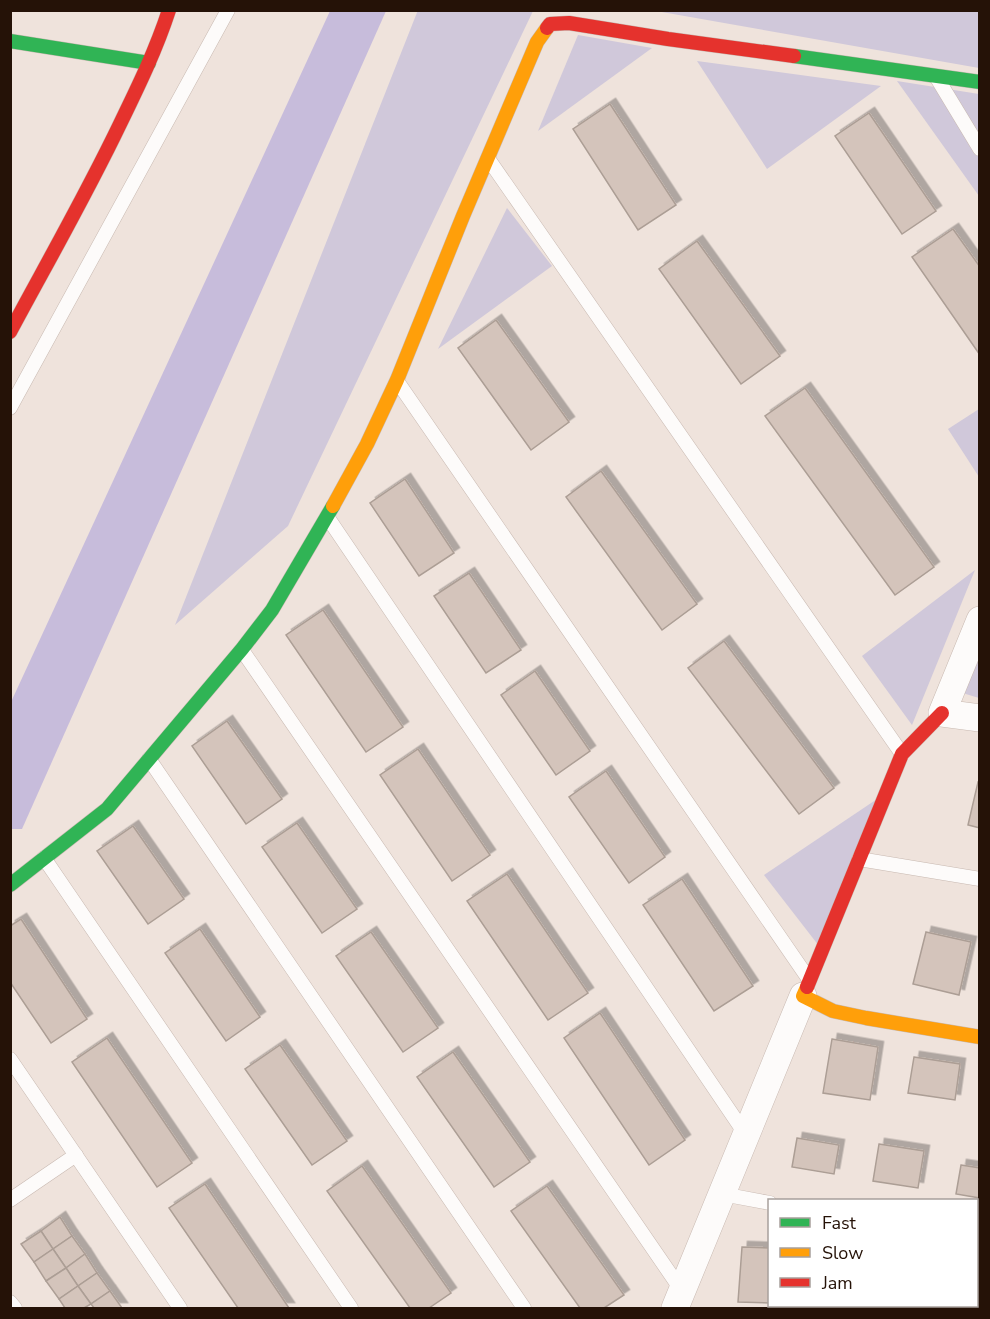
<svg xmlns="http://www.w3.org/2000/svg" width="990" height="1319" font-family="'Nunito Sans',sans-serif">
	<defs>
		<filter id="shadow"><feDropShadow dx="5.5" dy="-5.5" stdDeviation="0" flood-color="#0004"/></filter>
	</defs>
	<rect width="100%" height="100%" fill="#efe3dc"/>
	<g fill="#d0c8da">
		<polygon points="418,10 533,11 288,526 175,625"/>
		<polygon points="656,11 979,11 979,68"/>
		<polygon points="578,35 652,48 538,131"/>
		<polygon points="697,61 881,86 767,169"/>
		<polygon points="897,81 979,94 979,196"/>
		<polygon points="507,208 552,266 438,349"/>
		<polygon points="979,409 979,477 948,429"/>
		<polygon points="975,570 912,725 862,656"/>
		<polygon points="979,629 979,698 946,688"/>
		<polygon points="886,793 819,946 764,875"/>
	</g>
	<polygon fill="#c7bcdb" points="330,11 386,11 22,829 11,829 11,702"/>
	<g fill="#d4c4bb" stroke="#ac9e95" stroke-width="1.5" filter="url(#shadow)">
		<polygon points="610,104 676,205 638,230 573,129"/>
		<polygon points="869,113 936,211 902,234 835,136"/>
		<polygon points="953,229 980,267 980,355 912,257"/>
		<polygon points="697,241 780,356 741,384 659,269"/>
		<polygon points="496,320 569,422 531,450 458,348"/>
		<polygon points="805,388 934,567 895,595 765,416"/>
		<polygon points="601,471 697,604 662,630 566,497"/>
		<polygon points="405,479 454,553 419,576 370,503"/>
		<polygon points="469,573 521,650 486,673 434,596"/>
		<polygon points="323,610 403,727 366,752 286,635"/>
		<polygon points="724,641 834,788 799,814 688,668"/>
		<polygon points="535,671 590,751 556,775 501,695"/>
		<polygon points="227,721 282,799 246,824 192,746"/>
		<polygon points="418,749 490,855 452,881 380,775"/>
		<polygon points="606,771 665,857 629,883 569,797"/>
		<polygon points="978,782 980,783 980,828 968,825"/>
		<polygon points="297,823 357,909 322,933 262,847"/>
		<polygon points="133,826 184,899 148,924 97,851"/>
		<polygon points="507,874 588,993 548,1020 467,901"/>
		<polygon points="682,879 753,986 714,1011 643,905"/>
		<polygon points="21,919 87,1019 51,1043 10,982 10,926"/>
		<polygon points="200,929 260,1017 226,1041 165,953"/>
		<polygon points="371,932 438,1028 403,1052 336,956"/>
		<polygon points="926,932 971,942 959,995 913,984"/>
		<polygon points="600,1013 685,1140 649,1165 564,1038"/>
		<polygon points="107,1038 192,1163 157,1187 72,1062"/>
		<polygon points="832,1039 878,1047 870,1100 823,1093"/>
		<polygon points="280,1045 347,1141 312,1165 245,1069"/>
		<polygon points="453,1052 530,1162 494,1187 417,1077"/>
		<polygon points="914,1057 960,1064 955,1100 908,1093"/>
		<polygon points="797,1138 839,1145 834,1174 792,1167"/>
		<polygon points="879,1144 924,1151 918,1188 873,1181"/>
		<polygon points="961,1165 980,1168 980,1198 956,1194"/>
		<polygon points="362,1166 451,1293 429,1308 410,1308 327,1191"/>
		<polygon points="205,1184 289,1308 238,1308 169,1208"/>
		<polygon points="547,1186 624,1295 604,1308 580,1308 511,1211"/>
		<polygon points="60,1217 72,1236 53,1249 41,1231"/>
		<polygon points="41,1231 53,1249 34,1262 21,1244"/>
		<polygon points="72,1236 85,1254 66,1268 53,1249"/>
		<polygon points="742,1247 770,1248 770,1303 738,1302"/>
		<polygon points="53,1249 66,1268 46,1281 34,1262"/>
		<polygon points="85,1254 97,1273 78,1286 66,1268"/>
		<polygon points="66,1268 78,1286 59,1299 46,1281"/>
		<polygon points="97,1273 110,1291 91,1304 78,1286"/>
		<polygon points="976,1278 980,1279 980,1308 971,1308 971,1306 976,1306"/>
		<polygon points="78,1286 91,1304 84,1308 65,1308 59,1299"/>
		<polygon points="110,1291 122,1308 94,1308 91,1304"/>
		<rect x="808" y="1306" width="42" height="2"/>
		<rect x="889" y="1306" width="42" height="2"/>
	</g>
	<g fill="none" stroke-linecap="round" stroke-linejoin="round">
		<defs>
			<g id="lane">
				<polyline points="937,78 980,149"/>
				<polyline points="489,160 902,754"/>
				<polyline points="397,381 808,978"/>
				<polyline points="10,408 228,10"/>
				<polyline points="328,518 746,1135"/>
				<polyline points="242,650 682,1291"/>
				<polyline points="149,759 524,1308"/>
				<polyline points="44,858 351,1308"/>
				<polyline points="859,859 980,879"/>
				<polyline points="10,1059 180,1308"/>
				<polyline points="722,1194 770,1203"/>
				<polyline points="10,1200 76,1155"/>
				<polyline points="976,1239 980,1240"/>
				<polyline points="10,1302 15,1308"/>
			</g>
			<g id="street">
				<polyline points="980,620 942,713 980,718"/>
				<polyline points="675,1308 803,996"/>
			</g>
			<g id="fast">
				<polyline points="10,41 149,63"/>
				<polyline points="794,56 980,82"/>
				<polyline points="10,885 107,809 242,649 272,610 333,506"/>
			</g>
			<g id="slow">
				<polyline points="333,506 367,444 397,380 463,216 537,42 547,28"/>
				<polyline points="807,987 803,996 833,1011 866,1018 980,1037"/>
			</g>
			<g id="jam">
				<polyline points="547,28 550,24 569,23 668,39 794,56"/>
				<path d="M 10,332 C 47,263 86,195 120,124 C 138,87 156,50 169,10"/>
				<polyline points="807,987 902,754 942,713"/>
			</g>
		</defs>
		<use href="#lane" stroke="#c8b9b1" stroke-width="15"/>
		<use href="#street" stroke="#c8b9b1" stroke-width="28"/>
		<use href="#fast" stroke="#c8b9b1" stroke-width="15"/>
		<use href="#slow" stroke="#c8b9b1" stroke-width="15"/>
		<use href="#jam" stroke="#c8b9b1" stroke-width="15"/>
		<use href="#lane" stroke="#fdfbfa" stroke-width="14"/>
		<use href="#street" stroke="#fdfbfa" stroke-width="27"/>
		<use href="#fast" stroke="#30b455" stroke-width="14"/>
		<use href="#slow" stroke="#ff9f0a" stroke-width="14"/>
		<use href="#jam" stroke="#e5322d" stroke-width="14"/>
	</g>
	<rect width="990" height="1319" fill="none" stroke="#251207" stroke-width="24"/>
	<rect x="768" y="1199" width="210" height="108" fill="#ffffff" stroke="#a8a09c" stroke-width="1.5"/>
	<rect x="780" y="1218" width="30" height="9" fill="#30b455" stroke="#a8a09c" stroke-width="1.5"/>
	<text x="822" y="1229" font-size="18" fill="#251207">Fast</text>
	<rect x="780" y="1248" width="30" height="9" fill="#ff9f0a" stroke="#a8a09c" stroke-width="1.5"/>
	<text x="822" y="1259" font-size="18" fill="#251207">Slow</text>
	<rect x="780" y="1278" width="30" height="9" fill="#e5322d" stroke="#a8a09c" stroke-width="1.5"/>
	<text x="822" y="1289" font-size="18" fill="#251207">Jam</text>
</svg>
